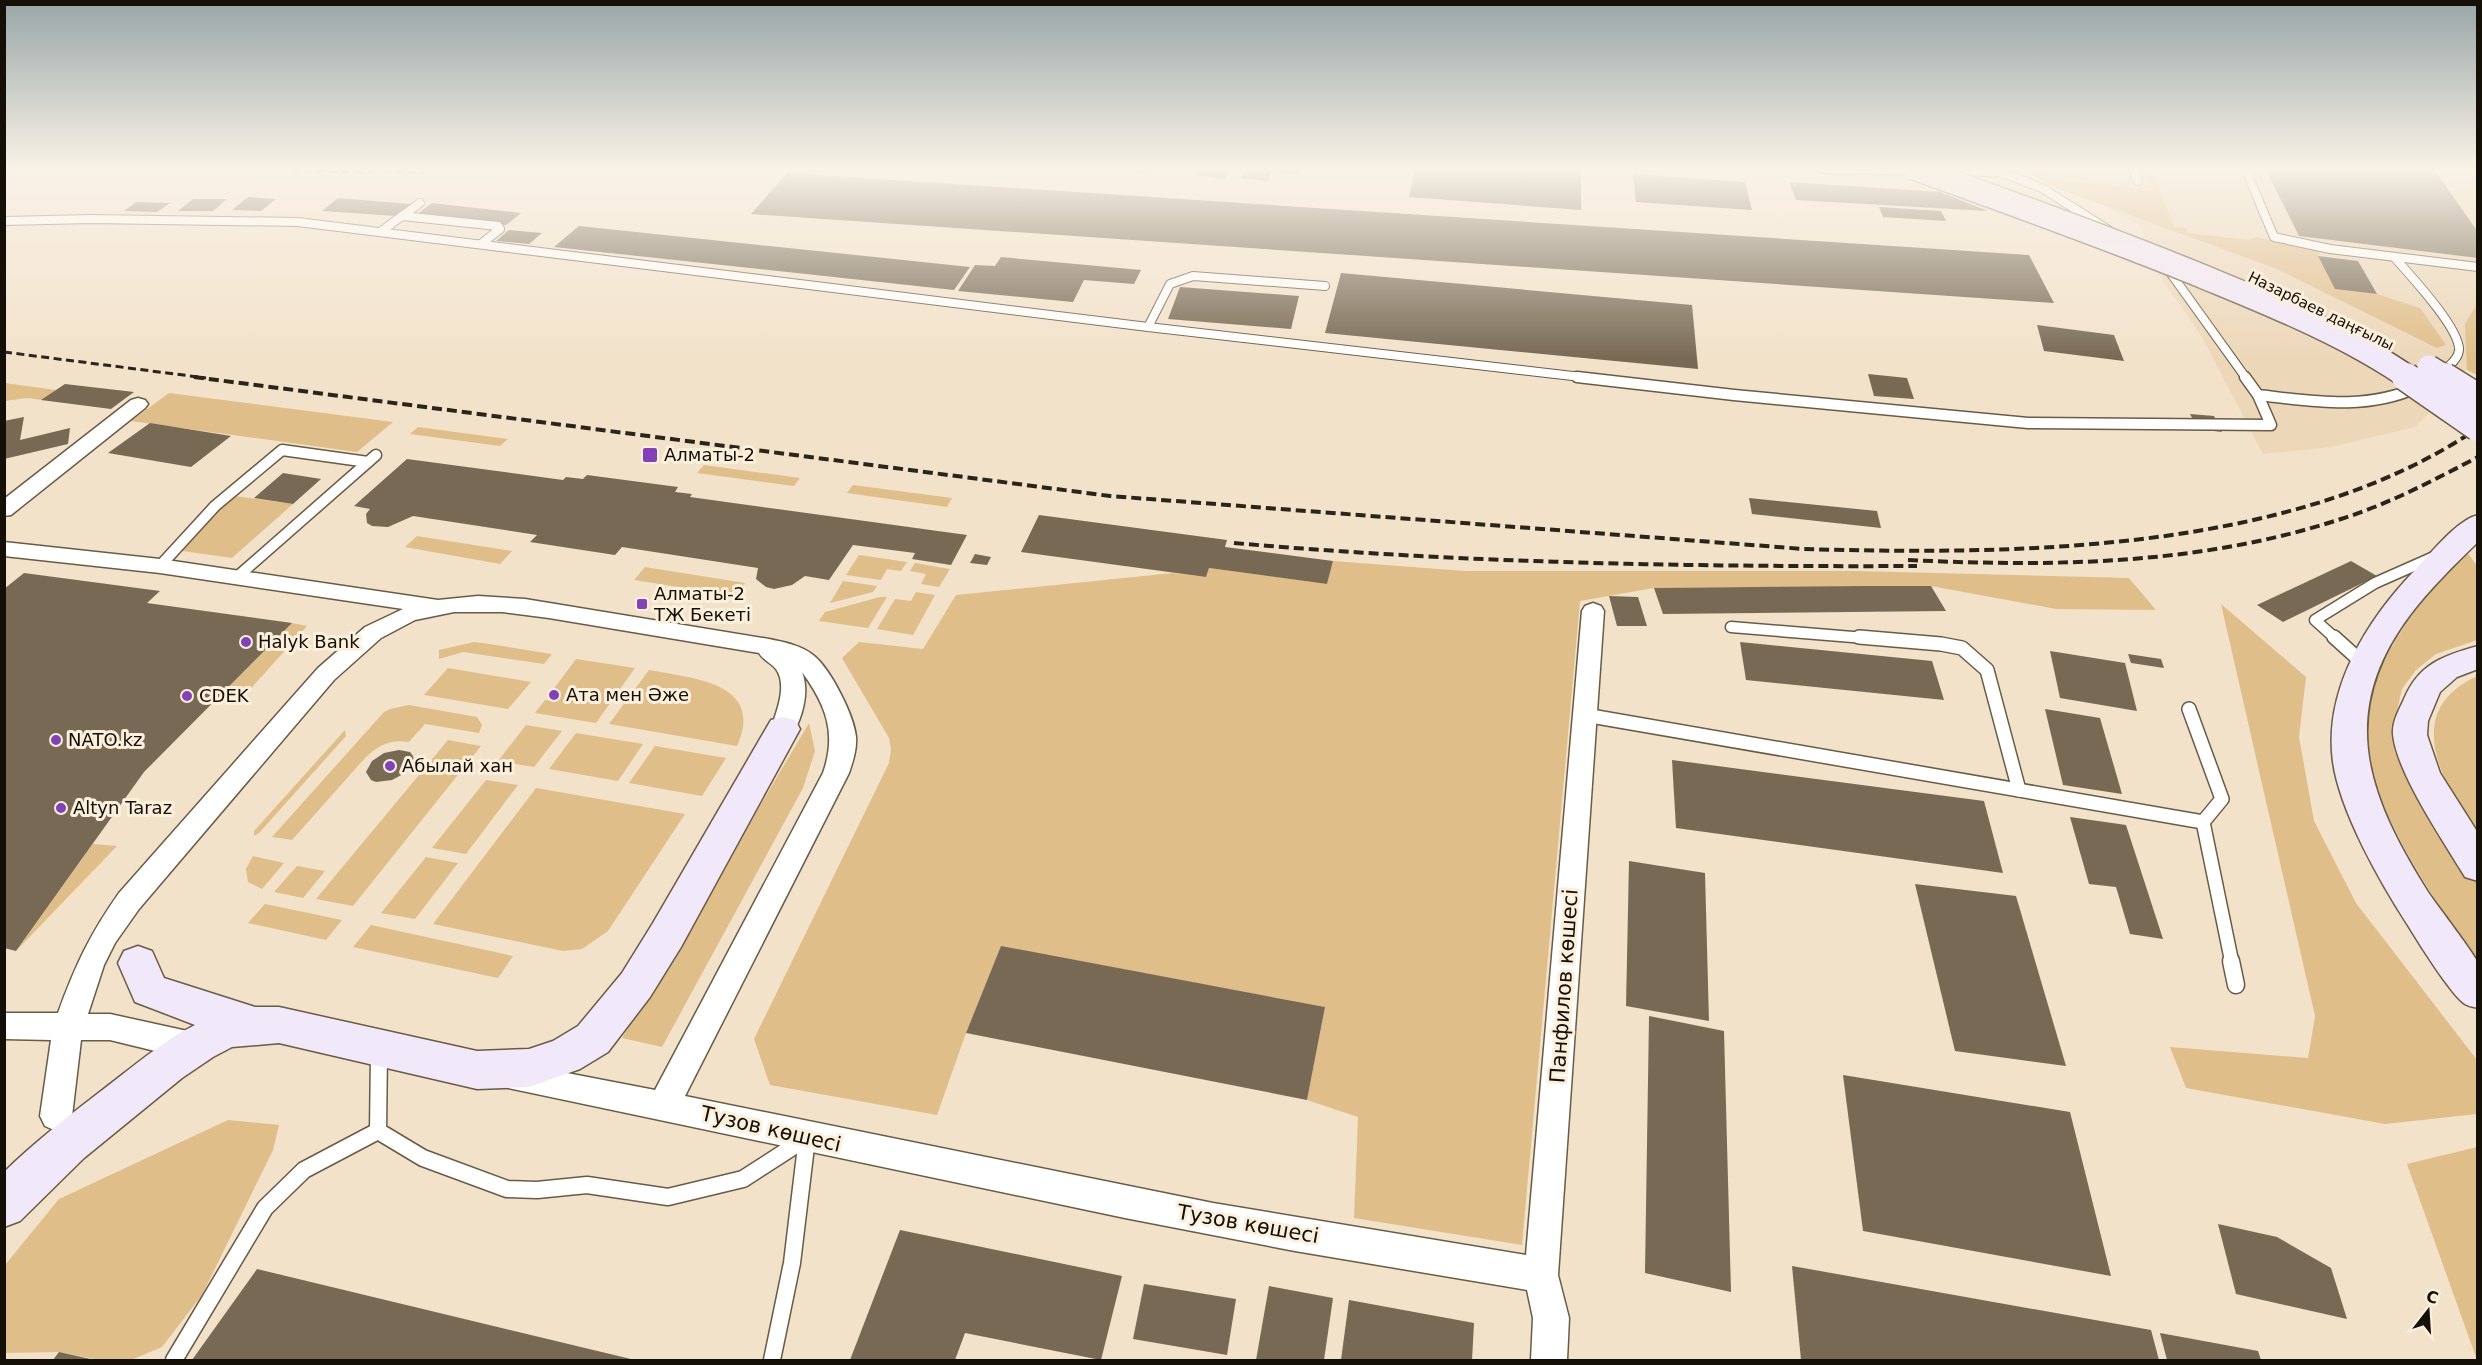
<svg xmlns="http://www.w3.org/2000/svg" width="2482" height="1365" font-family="'DejaVu Sans',sans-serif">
	<rect width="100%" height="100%" fill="#f2e2ca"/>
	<polygon fill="#ecd7b9" points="2036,168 2477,168 2477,355 2453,388 2415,427 2331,447 2263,454 2202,337 2151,263 2142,227"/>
	<g fill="#e0be8a">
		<polygon points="2019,168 2039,168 2061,180 2154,191 2146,168 2152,168 2174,227 2186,228 2188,233 2249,240 2255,237 2320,251 2318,256 2335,289 2377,294 2420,308 2446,345 2437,348 2277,269 2059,189"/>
		<polygon points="2477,304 2477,375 2467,370 2465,324"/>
		<polygon points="5,383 56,390 43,400 27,398 5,401"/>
		<polygon points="169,393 393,422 357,452 131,421"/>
		<polygon points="418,427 508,439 500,446 410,434"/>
		<polygon points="704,465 800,478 794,486 697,473"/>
		<polygon points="853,485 952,498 947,507 847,493"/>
		<polygon points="228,495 293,504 232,558 175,550"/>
		<polygon points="417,536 512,551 500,564 405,547"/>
		<path d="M 2468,553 L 2477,566 L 2477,640 L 2436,654 L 2416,670 L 2402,689 L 2395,720 L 2399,751 L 2468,873 L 2477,882 L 2477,962 C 2434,897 2340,772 2370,689 C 2376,674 2385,659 2393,645 C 2413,610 2437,579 2468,553 Z"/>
		<polygon points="859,555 907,562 901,571 887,569 881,580 846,575"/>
		<polygon points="1333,561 1465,571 1856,571 2129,578 2156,610 2056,609 1931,586 1654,588 1580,601 1522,1245 1354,1218 1358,1117 1307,1100 1325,1007 1001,947 966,1033 937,1115 770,1085 754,1039 889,763 891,750 889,738 842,658 859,642 923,649 956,595 1173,573 1206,577 1209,568 1327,584"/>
		<polygon points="915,563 950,569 939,587 921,584 926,574 910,571"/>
		<polygon points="645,567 745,583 735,596 634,580"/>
		<polygon points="843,581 877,586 873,592 830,603"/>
		<polygon points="916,592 935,595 913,635 877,629 895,599 911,601"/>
		<polygon points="880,597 887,597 868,628 819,621 825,612"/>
		<polygon points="2221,604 2306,677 2299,737 2314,821 2356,903 2477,1060 2477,1114 2385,1124 2186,1088 2170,1047 2308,1058 2315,1016"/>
		<polygon points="292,623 307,626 236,705 214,702"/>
		<polygon points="474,642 483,643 552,654 544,664 463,652 439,659 439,650"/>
		<polygon points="576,659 635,668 596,723 535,713 545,700 555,701 561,691 553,690"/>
		<polygon points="448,668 531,682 508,709 424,695"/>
		<path d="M 649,670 C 691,678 766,682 737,746 L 609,724 Z"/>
		<path d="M 2477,676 L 2477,839 C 2447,785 2397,714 2477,676 Z"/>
		<path d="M 409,705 L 477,717 L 482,725 L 479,733 L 425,724 L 409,742 C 390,739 379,745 365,758 L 292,840 L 272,837 L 384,712 L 390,709 Z"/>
		<polygon points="809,723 815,751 803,788 662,1047 622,1038"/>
		<polygon points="526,725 562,731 534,767 498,761"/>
		<polygon points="345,730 346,736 259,833 254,836 254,831"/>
		<polygon points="576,733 643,744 618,781 549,769"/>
		<polygon points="448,740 481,746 353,906 316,899"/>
		<polygon points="655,746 726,758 702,796 629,783"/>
		<polygon points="486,780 518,785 466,854 432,848"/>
		<polygon points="536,788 685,814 608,931 582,949 563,951 433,924"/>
		<polygon points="93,844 117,846 16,951"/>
		<polygon points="253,856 284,863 262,889 248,882 246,869"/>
		<polygon points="426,857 458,863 415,919 381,913"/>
		<polygon points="297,866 325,871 303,898 274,892"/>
		<polygon points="265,904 342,920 326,940 248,923"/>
		<polygon points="371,925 513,956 498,978 353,947"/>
		<polygon points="228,1120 279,1125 273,1150 202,1295 162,1347 131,1360 100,1360 59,1352 5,1353 5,1265 59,1199"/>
		<polygon points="2477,1147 2478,1360 2477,1360 2407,1164"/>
	</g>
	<g fill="#776954">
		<polygon points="1105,168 1153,168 1150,173"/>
		<polygon points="1200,168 1232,168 1225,179 1195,175"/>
		<polygon points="1247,168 1272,168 1300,171 1298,175 1272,172 1267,181 1241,178"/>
		<polygon points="1415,168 1581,168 1581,210 1409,197"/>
		<polygon points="2265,168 2433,168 2478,232 2478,258 2299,236"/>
		<polygon points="787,173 2029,255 2054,303 751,214"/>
		<polygon points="1633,174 1745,182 1752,210 1636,202"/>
		<polygon points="1789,182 1940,192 1988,211 1796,200"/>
		<polygon points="248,197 276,199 261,211 232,210"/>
		<polygon points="338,198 411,204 396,216 322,211"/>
		<polygon points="193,199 227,199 213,211 178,211"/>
		<polygon points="136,202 170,203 157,212 124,211"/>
		<polygon points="432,203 521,213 506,225 416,215"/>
		<polygon points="1879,207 1941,211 1946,221 1883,217"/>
		<polygon points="579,226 970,267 954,290 554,247"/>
		<polygon points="509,230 542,233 529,244 496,241"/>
		<polygon points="2318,256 2358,261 2377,294 2335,289"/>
		<polygon points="1001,257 1141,270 1134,284 1084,280 1073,302 958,291 975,265 995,266"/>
		<polygon points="1341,273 1692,305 1698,369 1325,333"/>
		<polygon points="1180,287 1299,296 1291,329 1168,319"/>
		<polygon points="2037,325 2114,335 2124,361 2044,351"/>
		<polygon points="1868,374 1907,378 1914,399 1874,396"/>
		<polygon points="65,384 134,392 111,409 41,400"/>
		<polygon points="2190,414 2214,416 2222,432 2198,429"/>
		<polygon points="24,417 20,440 70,428 68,444 4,459 4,421"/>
		<polygon points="150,423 231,436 191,467 108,453"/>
		<polygon points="407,459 563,480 566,477 583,479 587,475 678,487 675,492 692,494 690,497 967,535 951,565 912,559 915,553 853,545 829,580 805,576 792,585 774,589 766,587 756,579 758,568 622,547 615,555 530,542 537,535 413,516 388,527 372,526 367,523 366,514 370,509 354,506"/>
		<polygon points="283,473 321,479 293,504 254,498"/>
		<polygon points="1749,498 1877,511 1881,528 1752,514"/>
		<polygon points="1039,515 1227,540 1225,547 1333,561 1327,584 1209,568 1206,577 1021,552"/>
		<polygon points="975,554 991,557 987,565 970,563"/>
		<polygon points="2351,561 2377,576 2283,622 2257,605"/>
		<polygon points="24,573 160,591 147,603 292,623 144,772 16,951 4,948 4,589"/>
		<polygon points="1865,586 1931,586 1946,611 1663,614 1654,588"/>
		<polygon points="1609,596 1638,597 1647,626 1617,626"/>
		<polygon points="1740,642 1932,661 1944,700 1746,680"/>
		<polygon points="2050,651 2125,663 2137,711 2060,698"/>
		<polygon points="2128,654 2161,659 2164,668 2131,663"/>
		<polygon points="2045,709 2100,718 2122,794 2063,785"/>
		<polygon points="399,750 410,752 413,756 414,761 407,772 392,780 376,782 371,780 366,772 372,761 384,753"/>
		<polygon points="1672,760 1984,801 2003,873 1676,828"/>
		<polygon points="2070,817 2126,825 2163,939 2130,934 2116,887 2089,884"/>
		<polygon points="1629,861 1705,873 1709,1021 1626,1006"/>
		<polygon points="1915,884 2016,896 2066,1066 1955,1051"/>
		<polygon points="1001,946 1325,1007 1307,1100 966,1033"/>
		<polygon points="1649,1016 1724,1031 1731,1292 1645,1273"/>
		<polygon points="1843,1075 2070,1112 2111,1276 1863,1231"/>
		<polygon points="2218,1224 2277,1237 2331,1268 2347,1319 2236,1294"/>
		<polygon points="900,1230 1122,1276 1101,1360 965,1333 955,1360 850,1360"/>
		<polygon points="1792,1266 2151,1330 2159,1360 1801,1360"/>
		<polygon points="257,1269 635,1360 192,1360"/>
		<polygon points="1144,1284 1236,1299 1227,1355 1133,1339"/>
		<polygon points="1269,1286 1333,1298 1324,1360 1256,1360"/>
		<polygon points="1349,1300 1474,1323 1472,1360 1341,1360"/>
		<polygon points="2160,1333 2258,1351 2261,1360 2167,1360"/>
		<polygon points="59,1352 95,1360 53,1360"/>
	</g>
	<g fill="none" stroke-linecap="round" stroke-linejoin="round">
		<defs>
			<g id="lane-far3">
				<polyline points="2133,168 2138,181"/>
				<polyline points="2245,168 2274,237 2330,249 2478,267"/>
				<polyline points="1998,171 2042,188 2110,231"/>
				<polyline points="402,216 498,226 500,229 481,244"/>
				<polyline points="4,221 91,219 298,222 1148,327 1590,378"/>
				<polyline points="380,232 420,203"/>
				<path d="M 2394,257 C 2409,274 2460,328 2459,350 C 2458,361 2445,369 2437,374"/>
				<polyline points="2167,268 2246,378"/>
				<polyline points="1148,327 1170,284 1193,276 1325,286"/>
			</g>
			<g id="lane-far2">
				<polyline points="1577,377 1734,395 2028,423 2271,425 2258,395 2245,377"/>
				<path d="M 2258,395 C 2313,401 2366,411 2418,387"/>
				<polyline points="160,566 215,506 282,450 368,462"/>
				<polyline points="237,577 376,455"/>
				<polyline points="1731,627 1877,639"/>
				<polyline points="2336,639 2315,620 2375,583 2436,556"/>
			</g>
			<g id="lane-far1">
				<polyline points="1859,637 1941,644 1962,648 1987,670 2019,790"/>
				<polyline points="2334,637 2365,665"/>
				<polyline points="1585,715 2203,822 2222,799 2189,709"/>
				<polyline points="2203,822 2232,963"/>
			</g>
			<g id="lane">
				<polyline points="2231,961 2236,985"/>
				<polyline points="379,1052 378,1131 423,1158 507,1189 537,1190 587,1185 668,1197 743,1179 805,1139"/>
				<polyline points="174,1360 265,1208 304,1170 378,1131"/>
				<polyline points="772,1360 792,1263 807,1138"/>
			</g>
			<g id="street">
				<polygon points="1815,168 2004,168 2006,171 1998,176 1823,173"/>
				<polygon points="138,398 145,400 148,404 145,408 11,515 4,516 4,499 131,400"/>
				<path d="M 4,542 L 160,559 L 438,600 L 478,596 L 525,599 L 769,639 C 783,642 801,645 813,655 C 830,668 854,715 856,737 C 857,749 853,761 849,773 L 685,1096 L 1213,1203 L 1526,1255 L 1582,611 L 1585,606 L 1593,603 L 1601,606 L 1604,611 L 1558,1275 L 1569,1318 L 1567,1360 L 1531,1360 L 1533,1318 L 1527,1290 L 1295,1251 L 1125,1218 L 499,1086 L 495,1076 L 499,1066 L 510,1062 L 655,1090 L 823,773 C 837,733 826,705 802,672 C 810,692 802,718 792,735 L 783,738 L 774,735 L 771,729 C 776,712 788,686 776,669 C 771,663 763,660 759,653 L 549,618 L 502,612 L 454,612 L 415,620 L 381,638 L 334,680 L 139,909 L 115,943 L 104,965 L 88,1014 L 110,1014 L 192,1032 L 203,1036 L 207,1046 L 203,1056 L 192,1060 L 110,1040 L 81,1040 L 72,1116 L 67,1126 L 56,1131 L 45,1126 L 40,1116 L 51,1040 L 4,1039 L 4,1013 L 58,1013 C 75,966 90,934 119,893 L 318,668 L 365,627 L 403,609 L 160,573 L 4,556 Z"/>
			</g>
			<g id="secondary">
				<path d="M 2478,515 L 2478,542 C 2454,565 2430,589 2410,615 C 2335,715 2369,798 2428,892 C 2436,904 2476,956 2478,963 C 2480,977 2478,994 2478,1008 C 2474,1007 2468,1006 2465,1004 C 2452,996 2418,942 2409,927 C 2381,884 2340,812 2333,762 C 2323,689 2368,618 2417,568 C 2432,552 2457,520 2478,515 Z"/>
				<path d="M 2478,646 L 2478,669 L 2457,677 L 2440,692 L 2428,721 L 2427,735 L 2440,773 L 2478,833 L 2478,881 L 2465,877 C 2444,842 2396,772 2393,734 C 2392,722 2399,710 2404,699 C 2419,664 2442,656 2478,646 Z"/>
				<path d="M 783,717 L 795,720 L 800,729 L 681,947 L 650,997 L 608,1052 L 580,1069 L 529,1087 L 477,1089 L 279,1043 L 232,1047 L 213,1057 L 182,1078 L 84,1158 L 20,1221 L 4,1227 L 4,1172 C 41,1136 82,1106 123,1074 C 146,1056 169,1038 195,1025 L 135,1002 L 118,963 L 124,951 L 138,946 L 152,951 L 164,978 L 255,1007 L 279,1007 L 477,1051 L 529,1049 L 553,1041 L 578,1026 L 622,973 L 653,923 L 771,720 Z"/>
			</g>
		</defs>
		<use href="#lane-far3" stroke="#695b46" stroke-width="10"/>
		<use href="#lane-far2" stroke="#695b46" stroke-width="13"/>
		<use href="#lane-far1" stroke="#695b46" stroke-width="16"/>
		<use href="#lane" stroke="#695b46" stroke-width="19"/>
		<use href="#street" stroke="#695b46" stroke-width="3"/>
		<use href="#secondary" stroke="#695b46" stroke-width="3"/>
		<use href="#lane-far3" stroke="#fff" stroke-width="8"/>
		<use href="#lane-far2" stroke="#fff" stroke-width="10"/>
		<use href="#lane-far1" stroke="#fff" stroke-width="13"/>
		<use href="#lane" stroke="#fff" stroke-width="16"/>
		<use href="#street" fill="#fff" fill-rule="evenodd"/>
		<use href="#secondary" fill="#f1e8fa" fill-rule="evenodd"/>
		<g stroke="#2b241b" stroke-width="3" stroke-dasharray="8 4.5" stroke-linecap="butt">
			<polyline points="242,168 379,173"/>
			<polyline points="371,169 424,173"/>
			<polyline points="4,352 206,378"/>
		</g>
		<g stroke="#2b241b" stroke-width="4" stroke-dasharray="10 5" stroke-linecap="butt">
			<path d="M 194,377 L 1110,496 L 1804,549 C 2018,555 2295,553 2478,428"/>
			<path d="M 1234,543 C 1461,563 1689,567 1917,566"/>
			<path d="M 1908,560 C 2055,567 2200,565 2341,519 C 2389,504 2434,480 2478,457"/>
		</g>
		<defs>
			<g id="secondary-bridge-far1">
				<path d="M 1914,168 C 2011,203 2109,238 2204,277 C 2274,306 2347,335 2409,378"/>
				<polyline points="2429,367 2447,378"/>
			</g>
			<g id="secondary-bridge">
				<polyline points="2406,377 2478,427"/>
				<polyline points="2444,377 2478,398"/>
			</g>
		</defs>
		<use href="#secondary-bridge-far1" stroke="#695b46" stroke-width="26" stroke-linecap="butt"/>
		<use href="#secondary-bridge" stroke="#695b46" stroke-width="31" stroke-linecap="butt"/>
		<use href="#secondary-bridge-far1" stroke="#f1e8fa" stroke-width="23"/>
		<use href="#secondary-bridge" stroke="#f1e8fa" stroke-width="28"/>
	</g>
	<linearGradient id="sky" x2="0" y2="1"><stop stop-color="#98a6a6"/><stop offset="0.47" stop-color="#f9f2e7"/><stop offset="1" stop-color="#f9f2e7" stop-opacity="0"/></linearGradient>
	<rect width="2482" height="359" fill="url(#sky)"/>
	<g fill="#8241b6" stroke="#fcf0dd" stroke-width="2">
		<rect x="642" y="447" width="16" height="16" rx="3"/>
		<rect x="636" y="598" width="12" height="12" rx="3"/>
		<circle cx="246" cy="642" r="6"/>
		<circle cx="554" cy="695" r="6"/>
		<circle cx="187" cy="696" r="6"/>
		<circle cx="56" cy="740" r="6"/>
		<circle cx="390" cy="766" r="6"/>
		<circle cx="61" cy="808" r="6"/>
	</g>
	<g text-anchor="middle" stroke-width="6" stroke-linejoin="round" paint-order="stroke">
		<g font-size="15" fill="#140f07" stroke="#fcf0dd">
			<text transform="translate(2321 311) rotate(26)" y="5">Назарбаев даңғылы</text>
		</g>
		<g font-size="18" fill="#140f07" stroke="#fcf0dd" text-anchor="start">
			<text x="664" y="461">Алматы-2</text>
			<text x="654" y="600">Алматы-2<tspan x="654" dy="21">ТЖ Бекеті</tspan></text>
			<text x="258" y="648">Halyk Bank</text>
			<text x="566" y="701">Ата мен Әже</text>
			<text x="199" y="702">CDEK</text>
			<text x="68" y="746">NATO.kz</text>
			<text x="402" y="772">Абылай хан</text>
			<text x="73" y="814">Altyn Taraz</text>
		</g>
		<g font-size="21" fill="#140f07" stroke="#fcf0dd">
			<text transform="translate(1564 986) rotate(-86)" y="7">Панфилов көшесі</text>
			<text transform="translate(771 1129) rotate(13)" y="7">Тузов көшесі</text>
			<text transform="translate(1248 1224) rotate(10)" y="7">Тузов көшесі</text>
		</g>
	</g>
	<rect width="2482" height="1365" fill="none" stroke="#140f07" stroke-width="12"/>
	<g transform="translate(2428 1311) rotate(17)" stroke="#fcf0dd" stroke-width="4.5" paint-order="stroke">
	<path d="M0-4.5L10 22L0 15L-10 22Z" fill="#140f07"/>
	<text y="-9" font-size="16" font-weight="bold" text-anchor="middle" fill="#140f07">С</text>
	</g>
</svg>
